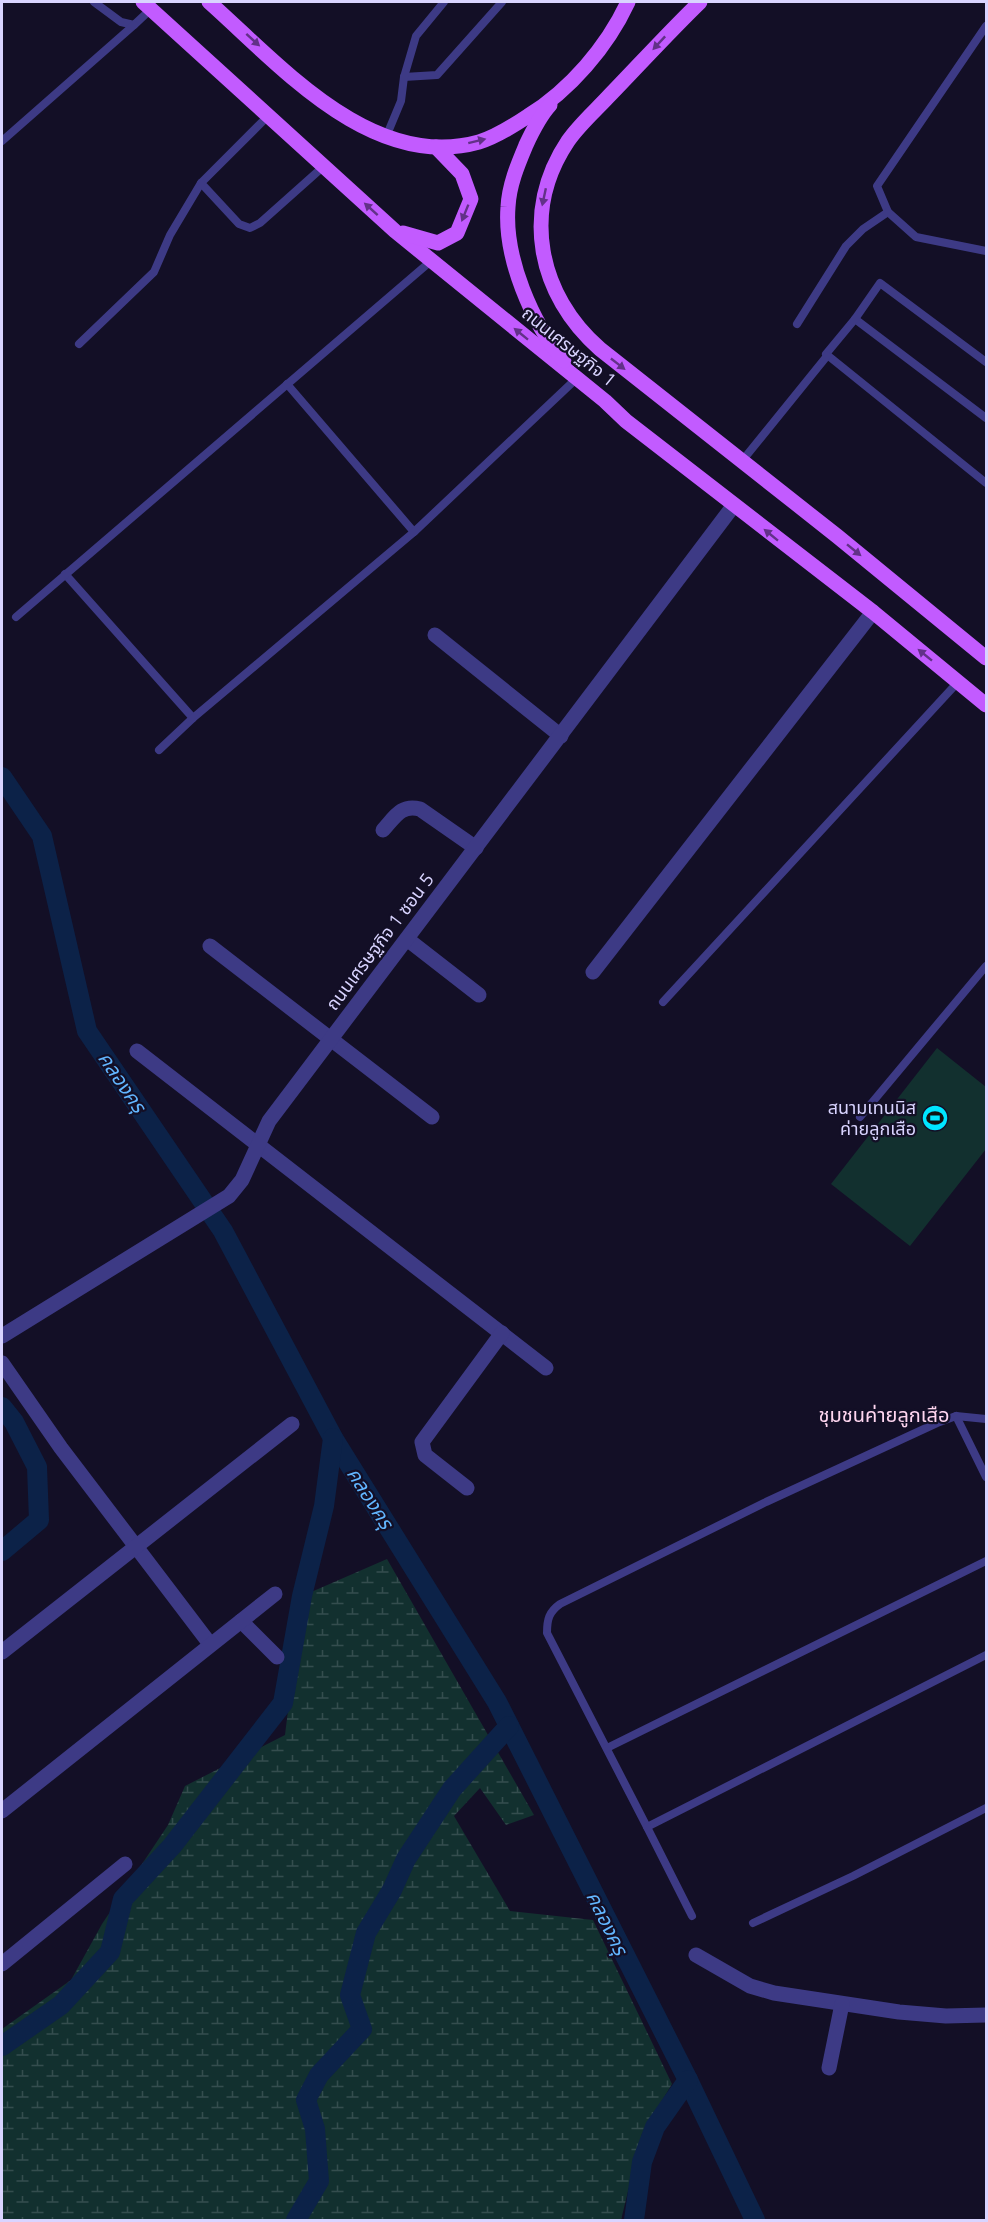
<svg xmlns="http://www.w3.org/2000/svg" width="988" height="2222" font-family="'Open Sans','Noto Sans Thai',sans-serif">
	<defs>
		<pattern id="wetland-marsh" width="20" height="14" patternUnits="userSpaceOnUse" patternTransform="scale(1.5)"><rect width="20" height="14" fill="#12302f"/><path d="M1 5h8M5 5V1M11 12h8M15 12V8" fill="none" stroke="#344d4e"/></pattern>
	</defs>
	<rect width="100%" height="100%" fill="#130f26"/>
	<polygon fill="url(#wetland-marsh)" points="387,1559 534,1815 506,1825 480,1788 454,1816 510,1911 593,1920 672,2084 642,2134 621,2220 2,2220 2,2029 71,1980 102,1924 168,1825 185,1786 285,1735 302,1596"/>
	<polygon fill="#12302f" points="937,1048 986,1087 986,1149 910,1246 831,1184"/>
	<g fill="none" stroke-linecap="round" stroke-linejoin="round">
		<g stroke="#0c2248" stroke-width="20">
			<polyline points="2,777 42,836 87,1031 223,1231 333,1438 497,1702 688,2080 755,2220"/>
			<polyline points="2,1407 14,1422 37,1467 39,1520 2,1551"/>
			<polyline points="2,2046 61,2005 110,1952 123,1899 172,1846 283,1703 302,1596 324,1506 333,1438"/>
			<polyline points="296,2220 319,2181 315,2129 306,2100 319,2075 362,2029 350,1995 366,1933 392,1890 406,1859 452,1789 509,1726"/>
			<polyline points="634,2220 642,2162 655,2127 688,2080"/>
		</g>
		<g stroke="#3d3a85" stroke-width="8">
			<polyline points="94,2 121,22 134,25 151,9"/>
			<polyline points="986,26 877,186 888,212 916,237 986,251"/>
			<polyline points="404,77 437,75 502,2"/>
			<polyline points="268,116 201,183 239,224 250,228 260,223 324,166"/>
			<polyline points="386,137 401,101 404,77 416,36 444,2"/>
			<polyline points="2,141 134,25"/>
			<polyline points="855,319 986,418"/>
			<polyline points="797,324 846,246 863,229 888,212"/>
			<polyline points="79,344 154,272 170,235 201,183"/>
			<polyline points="986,362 880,283 855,319 826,354 986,483"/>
			<polyline points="287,384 414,532"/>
			<polyline points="742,461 827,356"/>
			<polyline points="65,574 193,718"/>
			<polyline points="16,617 431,261"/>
			<polyline points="159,750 193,718 414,532 576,379"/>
			<polyline points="663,1002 958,682"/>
			<polyline points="860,1117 986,966"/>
			<polyline points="956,1416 986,1477"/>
			<path d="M 986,1419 L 956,1416 L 937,1423 L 766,1502 L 560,1604 C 549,1612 547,1619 547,1633 L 647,1827 L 986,1655"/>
			<polyline points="607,1748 986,1561"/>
			<polyline points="647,1827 692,1916"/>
			<polyline points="753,1923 853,1876 986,1808"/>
		</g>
		<g stroke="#3d3a85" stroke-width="15">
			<polyline points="435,635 561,736"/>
			<path d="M 383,830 C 395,817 401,804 420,809 L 476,848"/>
			<polyline points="407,939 479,995"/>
			<polyline points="210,946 432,1117"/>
			<polyline points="593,972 873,612"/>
			<polyline points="137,1051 546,1368"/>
			<polyline points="2,1336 229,1196 242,1180 269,1121 734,505"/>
			<polyline points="2,1363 61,1448 210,1644"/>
			<polyline points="467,1488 425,1455 422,1442 502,1333"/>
			<polyline points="241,1621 277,1657"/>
			<polyline points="2,1652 292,1424"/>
			<polyline points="2,1811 275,1594"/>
			<polyline points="696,1955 750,1986 774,1993 899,2012 946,2016 986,2015"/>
			<polyline points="2,1964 125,1864"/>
			<polyline points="829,2068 842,2004"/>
		</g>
		<g stroke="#c25bff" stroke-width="15">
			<polyline points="143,2 395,231 605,401 626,421 873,612 986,705"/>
			<path d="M 209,2 C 280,65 372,172 479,142 C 496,137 513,126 528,116 C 570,90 607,47 628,2"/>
			<path d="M 700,2 C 669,32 639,65 608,97 C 595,111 579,125 568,141 C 521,211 538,295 600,349 L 837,536 L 986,658"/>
			<path d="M 550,105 C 540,116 532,132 526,145 C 518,164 509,185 508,207 C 504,258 532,323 564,361"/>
			<polyline points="403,233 438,243 457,233 471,199 462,174 436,147"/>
		</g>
	</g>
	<defs><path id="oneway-solid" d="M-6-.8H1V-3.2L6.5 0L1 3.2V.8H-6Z" transform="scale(1.5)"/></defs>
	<g fill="#623188">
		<use href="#oneway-solid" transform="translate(253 40) rotate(42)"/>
		<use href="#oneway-solid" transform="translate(659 43) rotate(133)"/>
		<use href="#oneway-solid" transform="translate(477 141) rotate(-14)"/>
		<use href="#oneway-solid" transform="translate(544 197) rotate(102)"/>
		<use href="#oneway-solid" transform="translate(371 209) rotate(-138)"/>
		<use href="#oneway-solid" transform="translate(465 213) rotate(112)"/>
		<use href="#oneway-solid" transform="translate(521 334) rotate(-141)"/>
		<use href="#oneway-solid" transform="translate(618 364) rotate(38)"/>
		<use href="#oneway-solid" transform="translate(771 535) rotate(-141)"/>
		<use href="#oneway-solid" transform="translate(854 550) rotate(39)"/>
		<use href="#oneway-solid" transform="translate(925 655) rotate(-141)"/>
	</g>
	<defs>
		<symbol id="stadium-disc" viewBox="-11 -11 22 22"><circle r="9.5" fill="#00e5ff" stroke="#130f26"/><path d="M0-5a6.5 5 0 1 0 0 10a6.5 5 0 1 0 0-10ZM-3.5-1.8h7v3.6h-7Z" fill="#111"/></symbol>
	</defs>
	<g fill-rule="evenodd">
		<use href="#stadium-disc" x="920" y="1103" width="30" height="30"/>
	</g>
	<g text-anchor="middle" stroke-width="4.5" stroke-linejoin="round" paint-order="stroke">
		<g font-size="18" fill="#d9d4ff" stroke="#130f26">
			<text transform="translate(569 347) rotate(39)" y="6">ถนนเศรษฐกิจ 1</text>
			<text transform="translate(380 942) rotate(-53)" y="6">ถนนเศรษฐกิจ 1 ซอน 5</text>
		</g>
		<g font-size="18" fill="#d9d4ff" stroke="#130f26" text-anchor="end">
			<text x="916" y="1114">สนามเทนนิส<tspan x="916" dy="21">ค่ายลูกเสือ</tspan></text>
		</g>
		<g font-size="20" font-style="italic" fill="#62b6ff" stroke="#130f26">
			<text transform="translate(122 1082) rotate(56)" y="7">คลองครุ</text>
			<text transform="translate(370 1498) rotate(58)" y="7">คลองครุ</text>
			<text transform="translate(607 1923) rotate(64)" y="7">คลองครุ</text>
		</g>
		<g font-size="20" fill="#ffd6f0" stroke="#130f26">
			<text x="884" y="1422">ชุมชนค่ายลูกเสือ</text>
		</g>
	</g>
	<rect width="988" height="2222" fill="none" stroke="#d9d4ff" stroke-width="6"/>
</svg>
